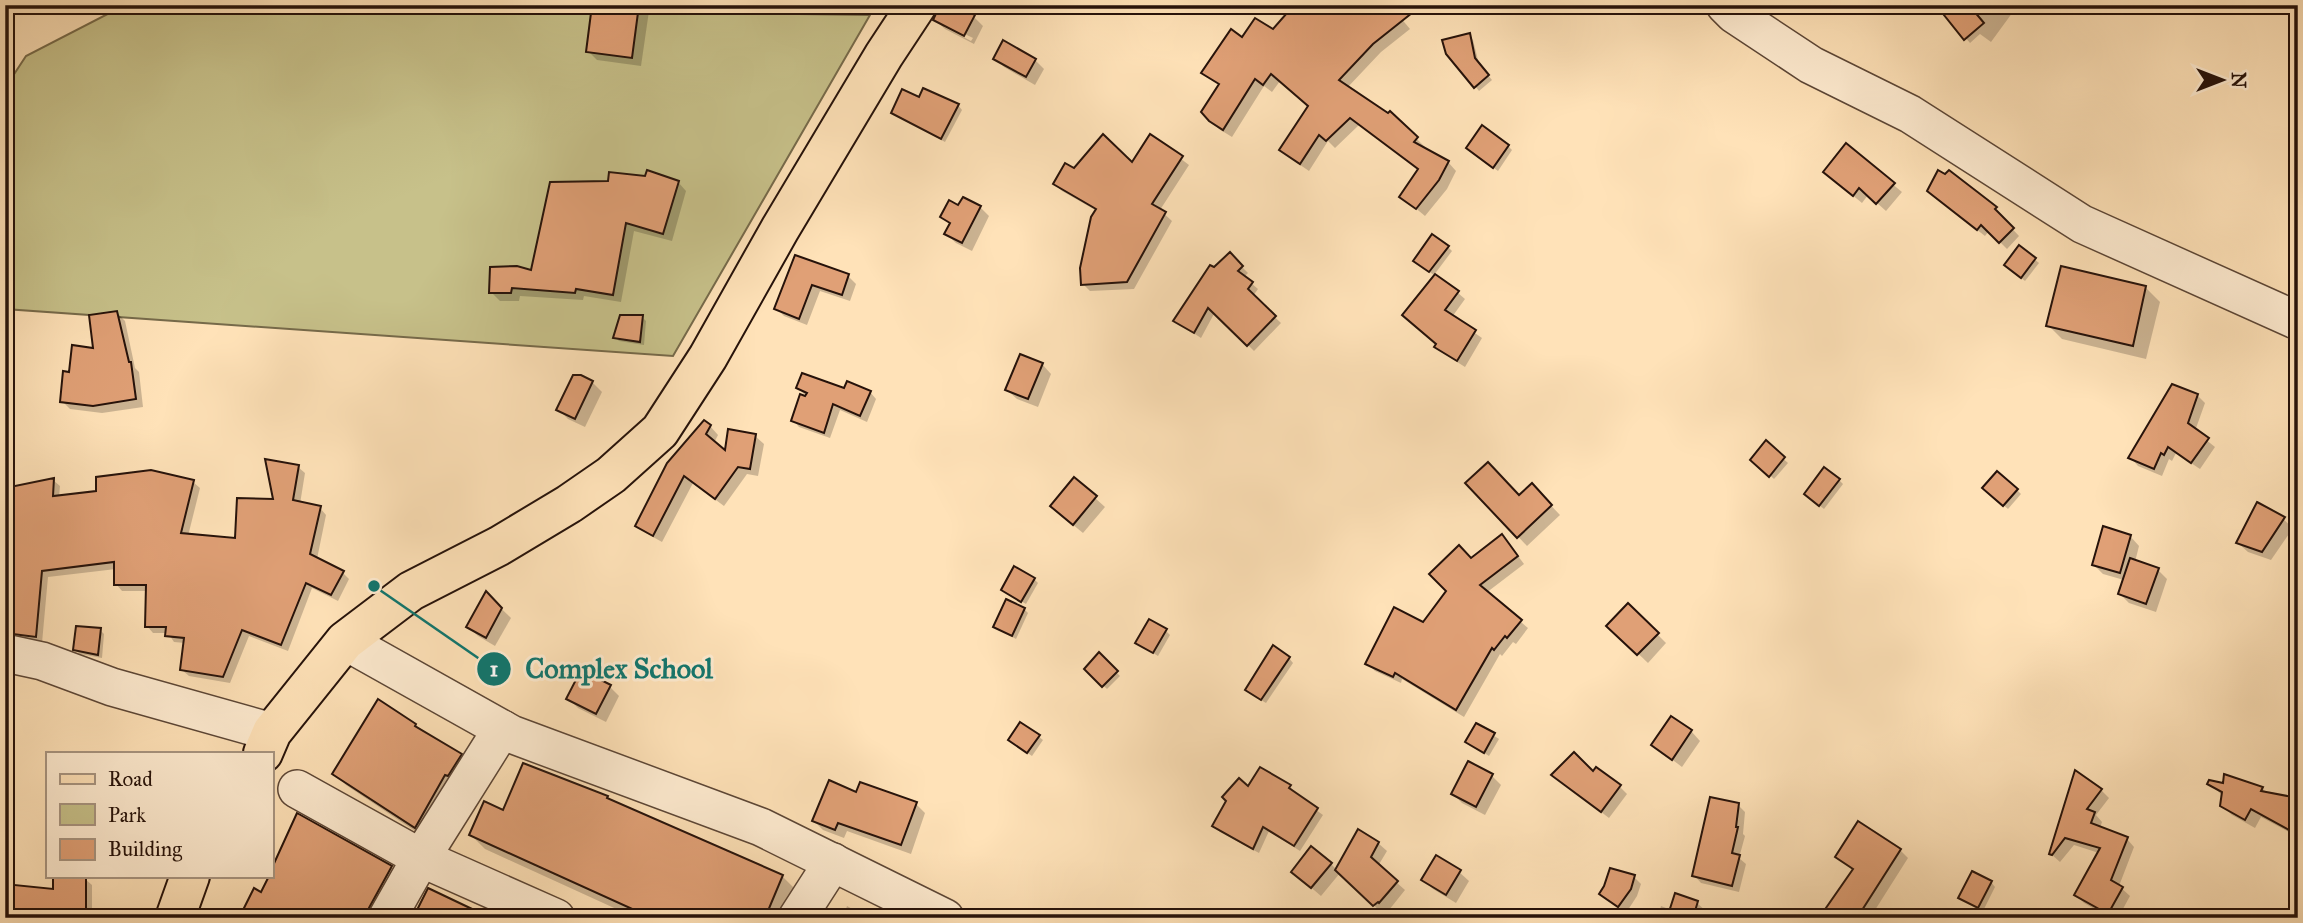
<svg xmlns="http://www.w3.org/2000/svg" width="2303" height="923" font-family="'IM FELL Great Primer',serif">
	<rect width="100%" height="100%" fill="#ffe2b8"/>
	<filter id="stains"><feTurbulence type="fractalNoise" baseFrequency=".00286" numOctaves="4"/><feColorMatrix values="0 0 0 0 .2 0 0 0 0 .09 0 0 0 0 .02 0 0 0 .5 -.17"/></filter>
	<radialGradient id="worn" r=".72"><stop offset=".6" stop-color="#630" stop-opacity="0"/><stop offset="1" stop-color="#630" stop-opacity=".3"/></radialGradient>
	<polygon fill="#c7c18a" stroke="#766a4a" stroke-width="2" points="125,5 417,7 668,5 721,13 870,15 673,356 5,309 5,88 26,56"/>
	<g fill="#0003" fill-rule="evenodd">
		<polygon points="594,5 643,5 649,11 641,66 597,60 588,51"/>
		<polygon points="1390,5 1410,29 1381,52 1347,88 1388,115 1390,113 1425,147 1423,149 1448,162 1456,171 1447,189 1425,216 1401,196 1420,170 1359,125 1335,148 1328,141 1309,171 1290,158 1282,150 1310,106 1280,81 1272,92 1264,86 1232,137 1219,129 1203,112 1220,86 1203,73 1243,40"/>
		<polygon points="1938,5 2018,5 1991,42 1980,34 1970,43"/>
		<path d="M 974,17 L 983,26 L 974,44 L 945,29 L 935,20 ZM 944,24 L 973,38 L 971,41 L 944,27 Z"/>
		<polygon points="1469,35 1473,40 1479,64 1492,80 1479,91 1475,86"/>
		<polygon points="995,58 1035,60 1044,69 1035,85 1004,67"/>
		<polygon points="924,90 958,105 962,110 945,142 893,113 920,99"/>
		<polygon points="1151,136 1189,165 1160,210 1172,221 1134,289 1090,291 1083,284 1097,211 1062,191 1055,184 1133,165"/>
		<polygon points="1508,146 1512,150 1498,171 1472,152"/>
		<polygon points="1846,146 1902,192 1886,211 1868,195 1862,203 1834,180"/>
		<polygon points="678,182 686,191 672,241 634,231 621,302 584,296 583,300 520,296 519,301 500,301 491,292 532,272"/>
		<polygon points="1936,198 1995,208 2002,215 2001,217 2019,236 2007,249 1989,231 1985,236"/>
		<polygon points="959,207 980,207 989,216 972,251 956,243 946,234 951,225 942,217"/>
		<polygon points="1448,247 1452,251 1434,275 1419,265"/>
		<polygon points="1230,255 1248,273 1244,277 1258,289 1253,296 1281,323 1254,351 1215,312 1201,338 1175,321 1214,269"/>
		<polygon points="796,257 848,276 856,284 850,301 820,291 807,325 784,316 776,308"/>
		<polygon points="2034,259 2039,263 2025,281 2010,269"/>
		<polygon points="2146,288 2160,302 2146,359 2062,339 2048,325"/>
		<polygon points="1458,293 1465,299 1452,317 1482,338 1465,367 1443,353 1436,347 1444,348 1409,318"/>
		<polygon points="117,313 125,321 135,368 139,372 143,407 102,413 70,409 62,401"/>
		<polygon points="642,317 646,321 644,345 619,341 615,337"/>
		<polygon points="1042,364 1051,374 1038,407 1017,399 1007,390"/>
		<polygon points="581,377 592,382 602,392 585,427 568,419 558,409"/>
		<polygon points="798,388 870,392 876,399 867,422 840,410 830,438 799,427 793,420 813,398 804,394"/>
		<polygon points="2197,395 2205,403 2195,431 2215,447 2200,469 2176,453 2172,461 2169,459 2162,476 2138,466 2131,458"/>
		<polygon points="710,426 718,435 714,443 726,454 755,436 764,444 758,476 747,474 724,506 693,483 662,542 646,533 637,525"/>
		<polygon points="1766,443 1788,463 1774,479 1752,459"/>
		<polygon points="298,467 305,473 300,504 320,508 326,515 317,559 343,573 349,579 338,601 312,588 288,651 249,636 230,683 189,676 182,670 185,643 174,642 168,633 153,633 147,626 148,591 122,591 116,584 116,569 48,577 42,643 5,639 5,480 9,490 53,480 60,486 59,497 193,482 200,488 188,536 237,540 275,501"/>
		<polygon points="1074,479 1105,507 1083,533 1061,515"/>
		<polygon points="1839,480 1843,484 1824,509 1810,498"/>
		<polygon points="1468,483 1519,497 1541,495 1560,515 1527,546"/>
		<polygon points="2017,490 2021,494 2008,509 1988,492"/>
		<polygon points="2283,519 2293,528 2271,560 2248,552 2238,543"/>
		<polygon points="2130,536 2139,546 2135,562 2158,570 2167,579 2156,612 2129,603 2120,594 2124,580 2103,574 2094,565"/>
		<polygon points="1509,544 1524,564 1486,593 1528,628 1516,644 1513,642 1502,656 1500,654 1464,717 1402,679 1401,683 1375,671 1367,663 1424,624 1471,560"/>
		<polygon points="1034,579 1038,583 1026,604 1003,590"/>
		<polygon points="486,594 511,618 495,646 478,636 468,627"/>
		<polygon points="1628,605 1666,643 1648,663 1609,626"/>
		<polygon points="1024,609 1028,613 1016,639 995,627"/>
		<polygon points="100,630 104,634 102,658 80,654 75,650"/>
		<polygon points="1166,631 1170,635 1158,656 1137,643"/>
		<polygon points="1099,655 1120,676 1107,689 1086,669"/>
		<polygon points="1289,658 1293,663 1266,703 1251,694"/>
		<polygon points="610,687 619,696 606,722 578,708 568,698"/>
		<polygon points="415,725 461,755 472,766 427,839 346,785 335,774"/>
		<polygon points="1477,725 1499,739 1489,756 1467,742"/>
		<polygon points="1691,731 1700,741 1682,767 1653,745"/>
		<polygon points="1038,736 1043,740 1032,756 1014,744"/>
		<polygon points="1593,773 1619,786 1627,794 1609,818 1553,775"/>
		<polygon points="1492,776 1501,785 1485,815 1462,803 1453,794"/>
		<polygon points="2226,776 2262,788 2268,794 2298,800 2298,837 2261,817 2255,828 2232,815 2222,806 2223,796 2210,784 2225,785"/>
		<polygon points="1290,787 1295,792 1294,794 1323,815 1300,851 1269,831 1259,853 1220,832 1214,826"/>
		<polygon points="2101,790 2109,798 2096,815 2102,822 2100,828 2127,839 2134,847 2119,886 2130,896 2118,918 2110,918 2084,903 2076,895 2099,853 2074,845 2060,862 2051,854"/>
		<polygon points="857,794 916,804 925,813 911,854 847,831 844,838 823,830 814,821"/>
		<polygon points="607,797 611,801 782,876 796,890 785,918 778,918 765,912 763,918 636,918 485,849 471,835 504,812"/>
		<polygon points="1738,805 1745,812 1743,834 1745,836 1739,858 1746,864 1739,892 1701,883 1694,875"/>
		<polygon points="298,816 391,867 402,878 380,918 241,918 262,894"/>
		<polygon points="1378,843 1387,851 1378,866 1405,890 1389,910 1387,908 1382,913 1340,873 1321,896 1293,872 1331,864 1337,870"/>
		<polygon points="1900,850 1908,858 1870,918 1831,918 1854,870 1838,857"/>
		<polygon points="1459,872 1469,881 1456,903 1433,889 1424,880"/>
		<polygon points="1634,877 1641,884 1637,896 1626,913 1601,893"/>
		<polygon points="85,879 92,885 92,918 88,918 55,891"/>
		<polygon points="1991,882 1995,887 1983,911 1960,898"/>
		<polygon points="1697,903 1707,912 1705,918 1658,918 1661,906 1671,910"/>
		<polygon points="847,906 868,918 843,918"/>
	</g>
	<g fill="#e0a076" stroke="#26120a" stroke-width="2">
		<polygon points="592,5 639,5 632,58 586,52"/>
		<polygon points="940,5 955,5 975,15 964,36 933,20"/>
		<polygon points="1294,5 1422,5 1373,44 1339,80 1388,113 1390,111 1418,137 1414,142 1449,161 1439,180 1416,209 1399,197 1418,169 1350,118 1326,141 1319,135 1300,164 1279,150 1308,106 1271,74 1263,85 1255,79 1223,130 1209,121 1201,112 1219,84 1201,73 1231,29 1242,37 1255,18 1273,29"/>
		<polygon points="1936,5 1969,5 1984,23 1964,40"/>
		<polygon points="1470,33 1475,58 1489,75 1474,88 1446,54 1442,40"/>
		<polygon points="1003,40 1036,59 1026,77 993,59"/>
		<polygon points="923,88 959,104 941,139 891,113 902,89 919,97"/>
		<polygon points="1482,125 1509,145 1493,168 1466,148"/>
		<polygon points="1103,134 1132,162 1150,134 1183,156 1152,204 1166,212 1127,282 1081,285 1080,268 1091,217 1096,209 1053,184 1065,163 1074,168"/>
		<polygon points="1846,143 1895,183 1876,204 1859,188 1853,196 1823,172"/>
		<polygon points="647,170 679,181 663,234 626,223 613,295 576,289 575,293 512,288 511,293 489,293 490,267 517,266 531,270 550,182 608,181 609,172 645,176"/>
		<polygon points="1938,170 1945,174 1949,170 1997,207 1995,209 2014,228 1999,243 1981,225 1977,230 1927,191"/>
		<polygon points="963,197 981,206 962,243 944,234 950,223 940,217 949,200 958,205"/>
		<polygon points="1432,234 1449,246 1429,272 1413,261"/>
		<polygon points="2019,245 2036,258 2021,278 2004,265"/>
		<polygon points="1230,252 1243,266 1238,271 1253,282 1248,289 1276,316 1247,346 1208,308 1194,333 1173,321 1210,265 1214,267"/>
		<polygon points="795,255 849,274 842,295 812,285 799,319 774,309"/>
		<polygon points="2061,266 2146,286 2133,346 2046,326"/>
		<polygon points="1435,274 1459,291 1445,310 1476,330 1457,361 1434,347 1436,344 1402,315"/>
		<polygon points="117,311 129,362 131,362 136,399 93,406 60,402 63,371 69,372 72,345 93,348 89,315"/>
		<polygon points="620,315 643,315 640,342 613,338"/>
		<polygon points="1020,354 1043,363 1028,399 1005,390"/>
		<polygon points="802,373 844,388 847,381 871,391 860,416 833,404 824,433 791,421 800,394 805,396 807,393 796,388"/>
		<polygon points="573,375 581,375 593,381 575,419 556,410"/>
		<polygon points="2172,384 2198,394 2188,423 2209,438 2191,463 2168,447 2164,455 2161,453 2154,469 2128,458"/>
		<polygon points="704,420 711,425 706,434 725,450 728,429 756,434 750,469 738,467 715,499 684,476 653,536 635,526 667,463"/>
		<polygon points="1766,440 1785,457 1769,477 1750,460"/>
		<polygon points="265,459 299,465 293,500 321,506 310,554 344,571 331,595 306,583 281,645 242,630 223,677 180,670 184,638 165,636 166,627 145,627 146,585 114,585 114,562 42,571 36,637 5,633 5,488 54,478 53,496 96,491 96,477 151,470 194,480 181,533 235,538 237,498 273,499"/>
		<polygon points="1488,462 1519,495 1532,483 1552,505 1517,538 1465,483"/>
		<polygon points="1824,467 1840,479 1819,506 1804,494"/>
		<polygon points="1997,471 2018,489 2003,506 1982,488"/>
		<polygon points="1074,477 1097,496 1073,525 1050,506"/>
		<polygon points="2257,502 2285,517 2262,552 2236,543"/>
		<polygon points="2103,526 2131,535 2120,573 2092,565"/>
		<polygon points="1502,534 1518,556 1480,585 1522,620 1507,638 1505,636 1494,650 1492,648 1456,710 1395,673 1393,677 1365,664 1394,607 1423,622 1446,591 1429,574 1459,545 1471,558"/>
		<polygon points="2130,558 2159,568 2146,604 2118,594"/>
		<polygon points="1014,566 1035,578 1021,602 1001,590"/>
		<polygon points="486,591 502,608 486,638 466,627"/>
		<polygon points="1006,599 1025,608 1012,636 993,627"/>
		<polygon points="1628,603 1659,633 1637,655 1606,626"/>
		<polygon points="1149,619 1167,629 1153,653 1135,643"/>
		<polygon points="76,626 101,628 98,655 73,650"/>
		<polygon points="1273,645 1290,657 1261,700 1245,690"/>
		<polygon points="1099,652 1118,671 1102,687 1084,669"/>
		<polygon points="581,670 611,685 596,714 566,699"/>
		<polygon points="378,699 416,724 415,726 462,754 448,776 445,775 415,828 332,774"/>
		<polygon points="1671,716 1692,730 1672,760 1651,745"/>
		<polygon points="1020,722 1040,735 1027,753 1008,740"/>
		<polygon points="1476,723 1495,733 1484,753 1465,742"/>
		<polygon points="1574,752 1593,771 1596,767 1621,785 1601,812 1551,775"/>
		<polygon points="1468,761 1493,774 1476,807 1451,794"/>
		<polygon points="523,763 608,796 607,798 783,875 765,918 652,918 469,835 484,801 503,810"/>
		<polygon points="1260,767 1291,785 1289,788 1318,808 1294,846 1263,827 1253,849 1212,826 1226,801 1222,797 1239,778 1248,786"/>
		<polygon points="2075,770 2102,789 2087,809 2095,812 2091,823 2128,837 2111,880 2123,887 2108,914 2074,895 2100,848 2065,838 2052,855 2049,854"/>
		<polygon points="2224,774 2263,787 2261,791 2298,798 2298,835 2251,809 2245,820 2220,806 2222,792 2207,784 2209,780 2223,783"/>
		<polygon points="829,780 856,792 860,782 917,802 901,845 838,823 835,830 812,821"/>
		<polygon points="1710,797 1739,803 1736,827 1738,827 1732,853 1740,855 1732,886 1692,876"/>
		<polygon points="297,813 392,866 369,908 366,918 239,918 254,888 261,892 269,876 271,876 271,870"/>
		<polygon points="1858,821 1901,849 1857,918 1819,918 1853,869 1835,857"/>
		<polygon points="1358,829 1379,842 1371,857 1398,881 1379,903 1378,902 1373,906 1335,870"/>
		<polygon points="1311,846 1332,863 1311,888 1291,872"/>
		<polygon points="1436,855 1461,870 1446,895 1421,880"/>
		<polygon points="1610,868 1635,875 1631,889 1618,907 1599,894 1604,886"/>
		<polygon points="1972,871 1992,881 1978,908 1958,898"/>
		<polygon points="53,878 86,878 86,918 5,918 5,884 53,889"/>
		<polygon points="428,888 491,918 413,918"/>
		<polygon points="1675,893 1698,901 1693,918 1667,918"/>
	</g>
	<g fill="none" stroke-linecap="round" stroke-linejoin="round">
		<defs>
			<g id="minor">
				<polyline points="1725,5 1734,14 1811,65 1910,114 2082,224 2298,321"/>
				<polyline points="345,641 511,734 761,827 945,918"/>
				<polyline points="5,653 42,661 112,687 272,732"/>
				<polyline points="502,729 421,858 556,918"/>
				<polyline points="297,789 421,858 387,918"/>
				<polyline points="797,918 833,862"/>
			</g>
			<g id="major">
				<polyline points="263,753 272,732 345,641 411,591 499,546 569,504 611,475 660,431 708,357 780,229 884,55 917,5"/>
				<polyline points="175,918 190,876"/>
			</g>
		</defs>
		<use href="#minor" stroke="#5c4636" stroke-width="40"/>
		<use href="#major" stroke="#26120a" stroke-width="42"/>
		<use href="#minor" stroke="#ffecd1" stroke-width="37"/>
		<use href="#major" stroke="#ffe2b8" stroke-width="38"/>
	</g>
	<path fill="none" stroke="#0f766e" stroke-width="2.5" d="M374 586L494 669"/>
	<g fill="#0f766e" stroke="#ffecd1" stroke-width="2.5">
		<circle cx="374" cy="586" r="7"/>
		<circle cx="494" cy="669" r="18"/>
	</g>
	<g font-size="21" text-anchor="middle" font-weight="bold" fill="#fff">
		<text x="494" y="676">1</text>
	</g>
	<g font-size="28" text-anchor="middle" font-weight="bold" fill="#0f766e" stroke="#ffecd1" stroke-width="6" stroke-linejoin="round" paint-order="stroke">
		<text x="619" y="678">Complex School</text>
	</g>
	<rect width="2303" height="923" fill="none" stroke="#ffe2b8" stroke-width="28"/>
	<rect x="7" y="7" width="2289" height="909" fill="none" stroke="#26120a" stroke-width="3.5"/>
	<rect x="14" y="14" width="2275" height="895" fill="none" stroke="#26120a" stroke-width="2"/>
	<rect x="46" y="752" width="228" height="126" fill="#ffecd1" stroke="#a89581" stroke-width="2"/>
	<rect x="60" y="774" width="35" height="10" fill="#ffe2b8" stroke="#a89581" stroke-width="2"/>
	<text x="108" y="786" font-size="21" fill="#26120a">Road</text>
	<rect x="60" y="804" width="35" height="21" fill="#c7c18a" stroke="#a89581" stroke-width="2"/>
	<text x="108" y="822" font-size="21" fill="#26120a">Park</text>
	<rect x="60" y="839" width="35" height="21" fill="#e0a076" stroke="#a89581" stroke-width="2"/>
	<text x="108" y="856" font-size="21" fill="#26120a">Building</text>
	<g transform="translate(2222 80) rotate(90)" stroke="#ffecd1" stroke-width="5" paint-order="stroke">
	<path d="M0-5L12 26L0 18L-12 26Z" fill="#26120a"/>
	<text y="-10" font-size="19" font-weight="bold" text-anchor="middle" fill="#26120a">N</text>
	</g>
	<rect width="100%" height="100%" filter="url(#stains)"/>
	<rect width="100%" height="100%" fill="url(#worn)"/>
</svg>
